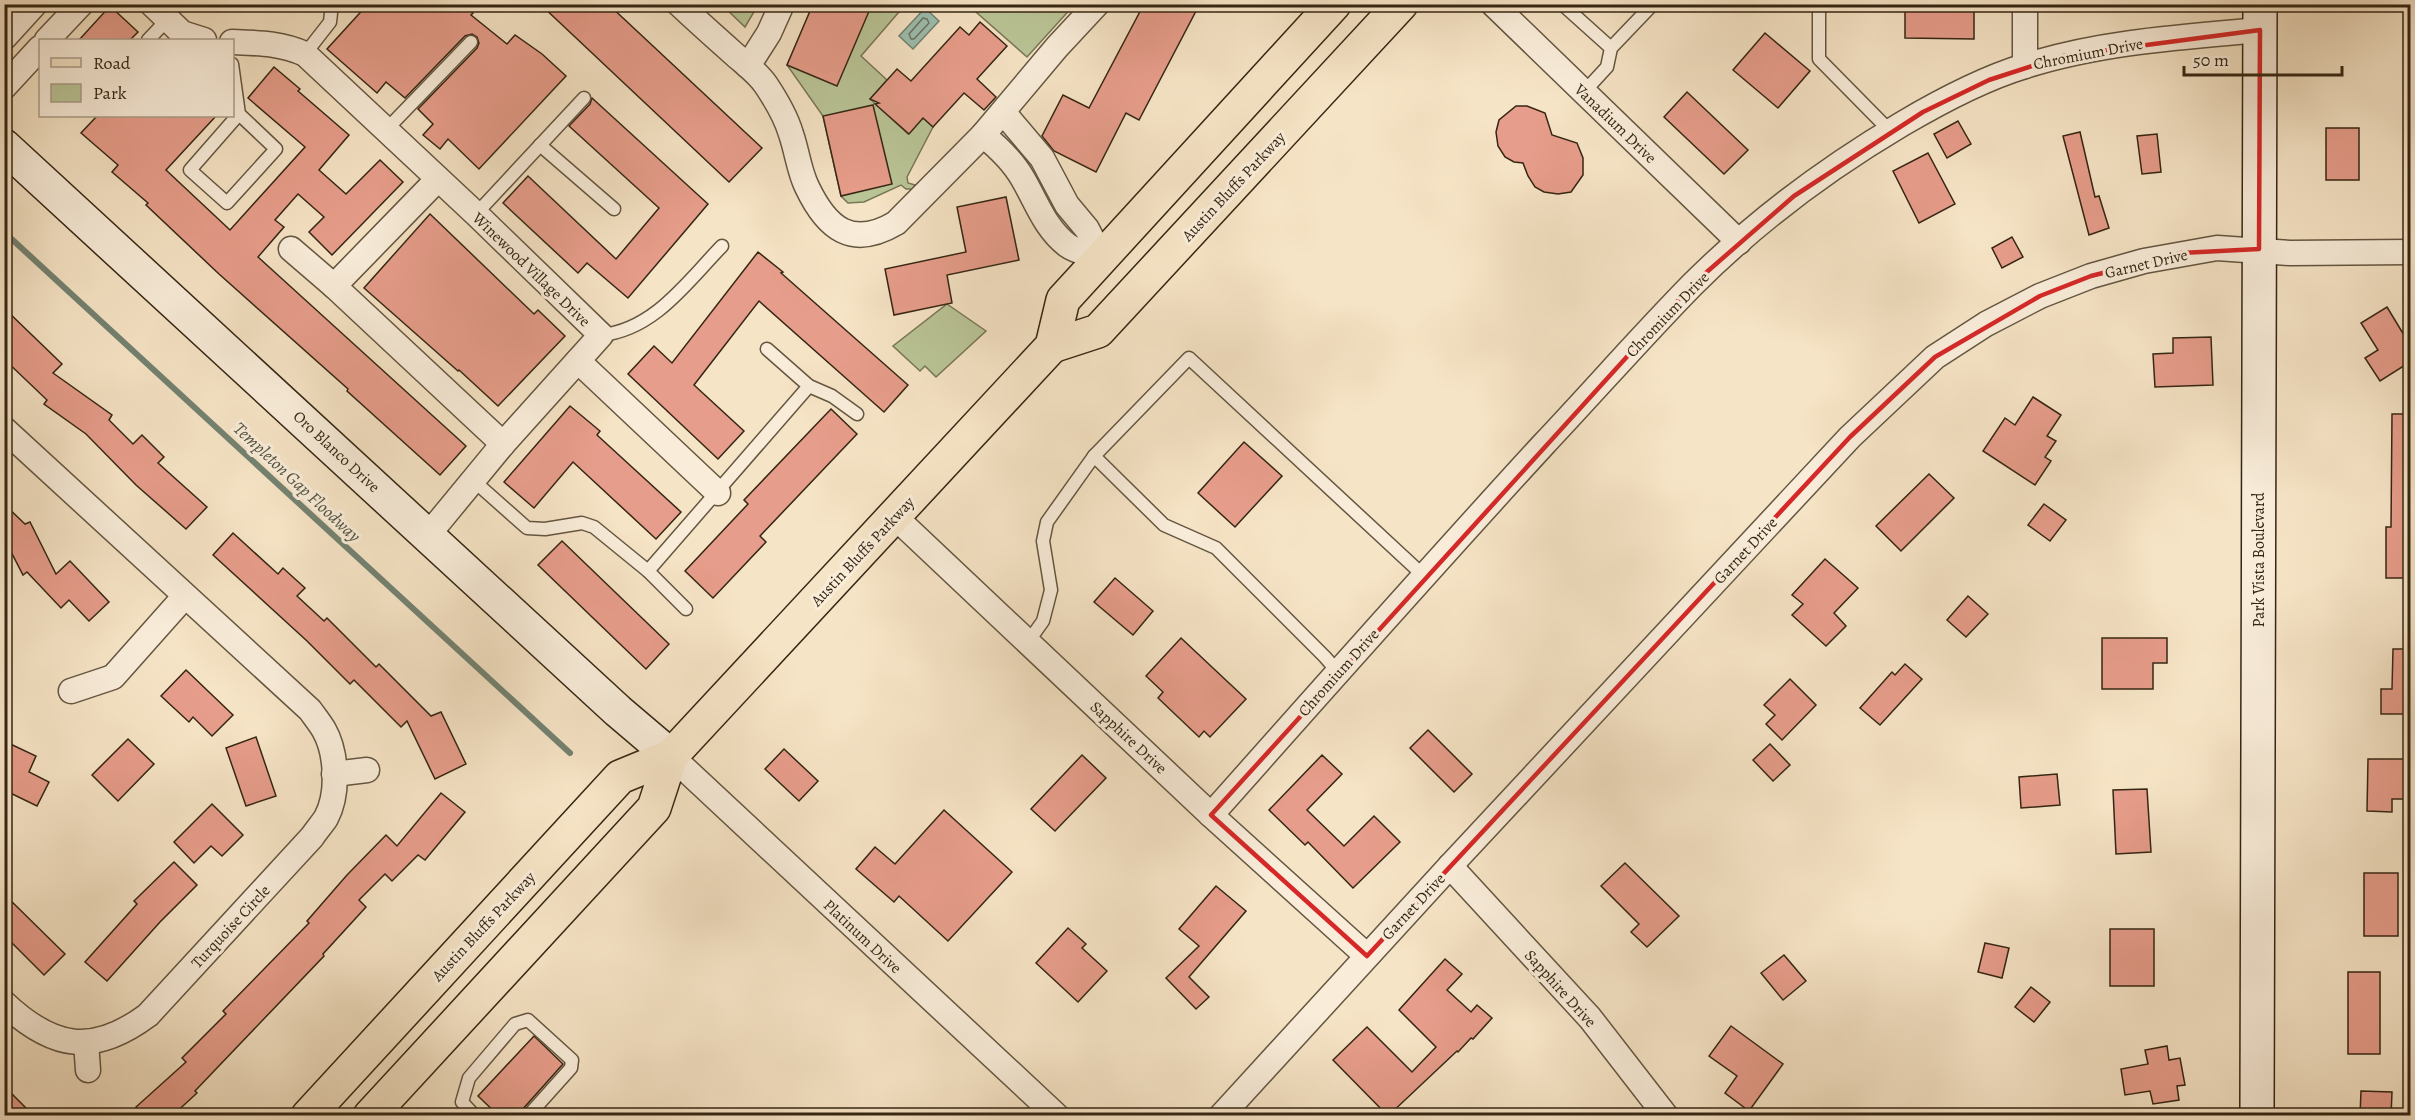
<svg xmlns="http://www.w3.org/2000/svg" width="2415" height="1120" font-family="Alegreya,serif">
	<rect width="100%" height="100%" fill="#f6e4c6"/>
	<filter id="stains"><feTurbulence type="fractalNoise" baseFrequency=".00333" numOctaves="4"/><feColorMatrix values="0 0 0 0 .2 0 0 0 0 .09 0 0 0 0 .02 0 0 0 .5 -.17"/></filter>
	<radialGradient id="worn" r=".72"><stop offset=".6" stop-color="#630" stop-opacity="0"/><stop offset="1" stop-color="#630" stop-opacity=".3"/></radialGradient>
	<g fill="#bac597" stroke="#777655" stroke-width="1.5">
		<polygon points="722,5 758,5 745,27"/>
		<polygon points="813,5 905,5 861,56 887,80 870,99 908,134 923,118 933,127 907,177 908,183 915,185 913,189 906,189 901,185 864,202 848,203 841,196 823,116 787,65"/>
		<polygon points="968,5 1074,5 1027,57"/>
		<polygon points="947,304 986,331 936,377 925,366 920,371 893,346"/>
	</g>
	<polygon fill="#9dbfb0" stroke="#738271" stroke-width="1.5" points="925,8 939,21 913,49 899,36"/>
	<g fill="none" stroke-linecap="round" stroke-linejoin="round">
		<polygon stroke="#687262" stroke-width="1.5" points="923,18 927,19 929,23 914,39 911,39 909,34"/>
		<polyline stroke="#738271" stroke-width="6" points="4,232 570,753"/>
	</g>
	<g fill="#e79d8b" stroke="#342613" stroke-width="1.5">
		<polygon points="368,4 463,4 473,13 471,15 507,44 515,35 542,54 566,76 479,169 448,139 440,149 423,135 433,124 418,109 477,48 479,43 477,37 472,34 465,36 405,98 386,82 377,93 327,49"/>
		<polygon points="540,4 608,4 762,148 729,182"/>
		<polygon points="813,4 859,4 870,9 837,86 787,65"/>
		<polygon points="1144,4 1184,4 1196,11 1139,120 1126,113 1096,172 1054,151 1042,136 1063,95 1089,108"/>
		<polygon points="1905,4 1974,4 1974,39 1905,38"/>
		<polygon points="110,6 138,32 130,40 79,40"/>
		<polygon points="980,22 1007,46 977,79 996,97 984,110 964,93 933,127 923,118 909,134 875,104 879,103 870,99 897,69 911,81 960,27 969,35"/>
		<polygon points="1765,33 1810,71 1778,108 1733,70"/>
		<polygon points="274,67 300,89 298,91 349,135 319,170 346,194 380,160 403,182 332,255 309,232 324,217 298,194 275,220 284,227 258,257 466,446 440,475 347,391 348,389 219,274 146,205 148,203 112,172 118,165 81,133 97,116 216,116 166,170 230,230 305,147 248,98"/>
		<polygon points="1687,92 1748,150 1724,174 1664,117"/>
		<polygon points="592,98 708,204 628,298 587,263 578,273 503,203 528,176 616,259 659,208 569,126 590,104"/>
		<polygon points="873,105 892,184 841,196 823,116"/>
		<polygon points="1516,106 1527,106 1545,113 1552,135 1577,143 1583,158 1583,175 1571,192 1558,194 1544,192 1535,187 1528,176 1523,163 1514,162 1505,157 1498,146 1496,132 1499,120"/>
		<polygon points="1958,121 1971,144 1947,158 1934,134"/>
		<rect x="2326" y="128" width="33" height="52"/>
		<polygon points="2080,132 2095,197 2099,196 2109,228 2089,235 2063,136"/>
		<polygon points="2157,134 2161,172 2142,174 2137,136"/>
		<polygon points="1928,153 1955,204 1919,223 1893,171"/>
		<polygon points="1006,197 1019,260 947,275 952,303 894,315 885,269 966,252 957,207"/>
		<polygon points="430,214 534,314 538,310 565,336 498,406 459,370 458,371 364,288"/>
		<polygon points="2012,237 2023,257 2002,268 1992,248"/>
		<polygon points="758,252 783,272 781,273 908,385 884,412 759,301 694,385 744,431 718,459 628,374 654,346 672,363"/>
		<polygon points="2387,307 2410,345 2410,362 2380,381 2365,358 2378,350 2361,323"/>
		<polygon points="4,308 62,364 53,373 112,415 109,420 133,444 142,435 164,457 158,463 207,507 186,529 136,485 86,434 44,404 47,400 4,359"/>
		<polygon points="2211,337 2213,385 2155,387 2153,354 2173,353 2173,338"/>
		<polygon points="2033,397 2061,415 2047,436 2056,441 2045,457 2051,461 2035,485 1983,451 2005,418 2015,425"/>
		<polygon points="570,406 600,431 597,435 681,512 656,539 573,462 534,508 504,482"/>
		<polygon points="831,409 857,434 760,536 766,542 713,598 685,571 748,504 744,500"/>
		<polygon points="2392,414 2410,414 2410,578 2386,578 2386,527 2391,527"/>
		<polygon points="1244,442 1282,476 1235,527 1198,493"/>
		<polygon points="1929,474 1954,498 1901,551 1876,526"/>
		<polygon points="4,504 25,524 30,522 56,574 70,561 109,602 89,621 69,600 61,608 27,572 23,575 4,538"/>
		<polygon points="2044,504 2066,520 2050,541 2028,525"/>
		<polygon points="233,533 278,574 283,568 305,588 297,596 324,621 327,618 376,667 379,664 431,716 441,712 466,764 435,779 407,721 401,727 354,680 350,684 307,641 213,555"/>
		<polygon points="562,541 669,644 646,669 538,565"/>
		<polygon points="1825,559 1858,588 1834,613 1846,626 1826,646 1792,615 1803,604 1792,595"/>
		<polygon points="1115,578 1153,611 1133,635 1094,602"/>
		<polygon points="1968,596 1988,614 1966,637 1947,620"/>
		<polygon points="1181,638 1246,699 1210,737 1204,731 1199,737 1158,698 1163,692 1146,676"/>
		<polygon points="2102,638 2167,638 2167,663 2153,663 2153,689 2102,689"/>
		<polygon points="2393,649 2410,649 2410,714 2381,714 2381,689 2392,689"/>
		<polygon points="1905,664 1922,679 1880,725 1860,708 1892,672 1895,675"/>
		<polygon points="186,670 233,715 212,736 193,717 189,722 161,696"/>
		<polygon points="1790,679 1816,705 1782,740 1766,724 1775,715 1764,705"/>
		<polygon points="1428,730 1472,774 1454,792 1410,748"/>
		<polygon points="256,737 276,796 246,806 226,748"/>
		<polygon points="128,739 154,764 118,801 92,775"/>
		<polygon points="4,741 36,756 29,772 49,782 37,806 4,790"/>
		<polygon points="1770,744 1790,765 1773,781 1753,760"/>
		<polygon points="784,749 818,781 799,801 765,769"/>
		<polygon points="1082,755 1106,778 1055,831 1031,809"/>
		<polygon points="1322,755 1342,774 1307,810 1344,846 1374,816 1400,842 1353,888 1308,842 1305,845 1269,810"/>
		<polygon points="2368,759 2409,759 2408,799 2392,799 2392,812 2367,811"/>
		<polygon points="2057,774 2060,805 2021,808 2019,777"/>
		<polygon points="2147,789 2151,852 2116,854 2113,790"/>
		<polygon points="441,793 465,812 425,860 418,855 392,881 385,874 359,900 366,907 323,954 324,956 195,1091 197,1093 172,1116 144,1116 136,1107 186,1062 182,1058 226,1014 223,1011 309,923 307,921 347,875 386,835 397,846"/>
		<polygon points="212,804 243,835 222,856 211,846 194,863 174,842"/>
		<polygon points="944,810 1012,872 948,941 899,896 894,902 856,869 875,847 895,864"/>
		<polygon points="174,862 197,885 160,922 107,981 85,962 137,904 134,901"/>
		<polygon points="1625,863 1679,916 1647,947 1631,932 1639,924 1601,886"/>
		<rect x="2364" y="873" width="34" height="63"/>
		<polygon points="1216,886 1246,911 1189,977 1209,997 1196,1009 1166,978 1199,946 1179,929"/>
		<polygon points="4,894 65,954 44,975 4,935"/>
		<polygon points="1068,928 1086,944 1082,948 1107,971 1078,1002 1036,963"/>
		<rect x="2110" y="929" width="44" height="57"/>
		<polygon points="1985,943 2009,948 2002,978 1978,972"/>
		<polygon points="1784,955 1806,981 1783,1000 1761,973"/>
		<polygon points="1445,959 1462,974 1447,990 1471,1012 1477,1005 1492,1018 1473,1039 1471,1038 1458,1052 1457,1051 1388,1116 1333,1060 1367,1027 1412,1072 1436,1047 1399,1010"/>
		<rect x="2348" y="972" width="32" height="82"/>
		<polygon points="2031,987 2050,1002 2034,1022 2015,1007"/>
		<polygon points="1731,1026 1783,1064 1749,1111 1725,1093 1737,1076 1709,1056"/>
		<polygon points="534,1036 563,1064 522,1110 520,1116 499,1116 478,1096"/>
		<polygon points="2167,1046 2169,1060 2180,1058 2185,1085 2177,1086 2179,1100 2153,1104 2150,1091 2125,1095 2121,1069 2148,1064 2145,1050"/>
		<polygon points="4,1086 34,1116 4,1116"/>
		<polygon points="2361,1091 2392,1092 2391,1116 2360,1116"/>
	</g>
	<g fill="none" stroke-linecap="round" stroke-linejoin="round">
		<defs>
			<g id="lane">
				<polyline points="1562,4 1611,48"/>
				<polyline points="1819,4 1819,59 1890,131"/>
				<polyline points="148,40 168,19"/>
				<polyline points="305,54 330,22 332,4"/>
				<polyline points="232,64 239,114 276,149 227,203 190,170 239,114"/>
				<polyline points="1584,92 1607,67 1611,48 1653,4"/>
				<polyline points="386,130 471,42"/>
				<polyline points="540,145 614,209"/>
				<polyline points="476,214 584,98"/>
				<path d="M 601,335 C 654,330 687,282 722,246"/>
				<polyline points="767,349 809,386 832,396 857,414"/>
				<polyline points="474,481 527,528 545,529 582,523 594,527 648,571 686,609"/>
				<polyline points="648,571 809,386"/>
				<polyline points="1028,642 1043,621 1051,590 1043,541 1047,522 1094,456"/>
				<polyline points="1338,672 1325,657 1216,548 1164,525 1094,456 1189,358 1424,576"/>
				<polyline points="475,1116 462,1102 469,1078 515,1024 528,1020 572,1060 571,1068 528,1116"/>
			</g>
			<g id="street">
				<polyline points="152,4 182,33 204,40"/>
				<path d="M 679,4 C 697,21 715,37 733,53 C 744,63 758,73 766,85 C 776,100 786,117 791,134 C 797,151 799,171 807,187 C 827,229 852,249 896,223 L 983,135 L 1057,47 L 1097,4"/>
				<polyline points="1493,4 1739,242"/>
				<polyline points="4,38 35,4"/>
				<polyline points="47,40 81,4"/>
				<path d="M 232,42 C 258,43 281,43 305,54 L 476,214 L 601,335 L 503,444 L 428,535"/>
				<polyline points="748,66 769,33 782,4"/>
				<polyline points="2025,66 2025,4"/>
				<polyline points="4,87 40,48"/>
				<polyline points="1003,112 1042,158 1067,205 1087,229 1102,258"/>
				<path d="M 983,135 C 999,148 1013,161 1023,179 C 1037,203 1045,228 1067,245 C 1076,252 1091,254 1102,258"/>
				<polyline points="291,249 334,286 503,444"/>
				<polyline points="334,286 438,179"/>
				<polyline points="578,361 718,493"/>
				<path d="M 4,429 L 310,710 C 315,717 320,723 324,730 C 337,753 339,794 326,818 C 322,824 316,831 312,837 L 148,1015 C 93,1056 53,1049 4,1003"/>
				<polyline points="894,516 1211,815 1367,956"/>
				<polyline points="71,691 113,677 185,596"/>
				<polyline points="671,756 1057,1116"/>
				<polyline points="334,774 367,770"/>
				<path d="M 1211,815 C 1321,691 1431,567 1543,445 C 1593,392 1641,337 1692,285 C 1754,223 1826,169 1902,124 C 1941,101 1982,79 2025,66 C 2100,42 2182,37 2260,30"/>
				<polyline points="1450,866 1590,1018 1666,1116"/>
				<polyline points="86,1042 88,1070"/>
				<polyline points="1221,1116 1450,866 1850,437 1935,357 1986,324 2040,296 2091,276 2144,261 2217,248 2290,253 2410,252"/>
			</g>
			<g id="secondary">
				<polyline points="4,146 618,711 671,756"/>
				<polyline points="2257,1116 2260,4"/>
			</g>
			<g id="primary">
				<polyline points="1052,346 1098,331 1401,4"/>
				<polyline points="308,1116 620,777 671,756 1052,346 1063,300 1334,4"/>
				<polyline points="370,1116 654,808 671,756"/>
			</g>
		</defs>
		<use href="#lane" stroke="#645640" stroke-width="15"/>
		<use href="#street" stroke="#645640" stroke-width="27"/>
		<use href="#secondary" stroke="#342613" stroke-width="36"/>
		<use href="#primary" stroke="#342613" stroke-width="36"/>
		<use href="#lane" stroke="#f9edda" stroke-width="12"/>
		<use href="#street" stroke="#f9edda" stroke-width="24"/>
		<use href="#secondary" stroke="#f9edda" stroke-width="33"/>
		<use href="#primary" stroke="#f6e4c6" stroke-width="33"/>
	</g>
	<path fill="none" stroke="#d62828" stroke-width="4.5" stroke-linejoin="round" d="M 2260,30 L 2259,249 L 2181,253 L 2091,276 L 2040,296 L 1935,357 L 1850,437 L 1367,956 L 1211,815 L 1693,284 L 1794,196 L 1923,112 L 1989,80 L 2063,56 Z"/>
	<g text-anchor="middle" stroke-width="6" stroke-linejoin="round" paint-order="stroke">
		<g font-size="16" fill="#342613" stroke="#f9edda">
			<text transform="translate(2088 53) rotate(-11)" y="6">Chromium Drive</text>
			<text transform="translate(1616 123) rotate(44)" y="6">Vanadium Drive</text>
			<text transform="translate(1233 186) rotate(-47)" y="6">Austin Bluffs Parkway</text>
			<text transform="translate(2146 263) rotate(-13)" y="6">Garnet Drive</text>
			<text transform="translate(532 269) rotate(44)" y="6">Winewood Village Drive</text>
			<text transform="translate(1667 314) rotate(-46)" y="6">Chromium Drive</text>
			<text transform="translate(337 451) rotate(43)" y="6">Oro Blanco Drive</text>
			<text transform="translate(1745 550) rotate(-47)" y="6">Garnet Drive</text>
			<text transform="translate(862 551) rotate(-47)" y="6">Austin Bluffs Parkway</text>
			<text transform="translate(2258 560) rotate(-90)" y="6">Park Vista Boulevard</text>
			<text transform="translate(1338 672) rotate(-48)" y="6">Chromium Drive</text>
			<text transform="translate(1129 737) rotate(43)" y="6">Sapphire Drive</text>
			<text transform="translate(1413 906) rotate(-47)" y="6">Garnet Drive</text>
			<text transform="translate(230 926) rotate(-47)" y="6">Turquoise Circle</text>
			<text transform="translate(483 926) rotate(-47)" y="6">Austin Bluffs Parkway</text>
			<text transform="translate(863 936) rotate(43)" y="6">Platinum Drive</text>
			<text transform="translate(1561 988) rotate(48)" y="6">Sapphire Drive</text>
		</g>
		<g font-size="18" font-style="italic" fill="#545442" stroke="#f9edda">
			<text transform="translate(297 482) rotate(43)" y="6">Templeton Gap Floodway</text>
		</g>
	</g>
	<rect width="2415" height="1120" fill="none" stroke="#f6e4c6" stroke-width="24"/>
	<rect x="6" y="6" width="2403" height="1108" fill="none" stroke="#342613" stroke-width="3"/>
	<rect x="12" y="12" width="2391" height="1096" fill="none" stroke="#342613" stroke-width="1.5"/>
	<rect x="39" y="39" width="195" height="78" fill="#f9edda" stroke="#aa9d8a" stroke-width="1.5"/>
	<rect x="51" y="58" width="30" height="9" fill="#f6e4c6" stroke="#aa9d8a" stroke-width="1.5"/>
	<text x="93" y="69" font-size="18" fill="#342613">Road</text>
	<rect x="51" y="84" width="30" height="18" fill="#bac597" stroke="#aa9d8a" stroke-width="1.5"/>
	<text x="93" y="99" font-size="18" fill="#342613">Park</text>
	<path d="M2184 66v9h158v-9" fill="none" stroke="#342613" stroke-width="3"/>
	<text x="2193" y="66" font-size="18" fill="#342613" stroke="#f9edda" stroke-width="4.5" paint-order="stroke">50 m</text>
	<rect width="100%" height="100%" filter="url(#stains)"/>
	<rect width="100%" height="100%" fill="url(#worn)"/>
</svg>
